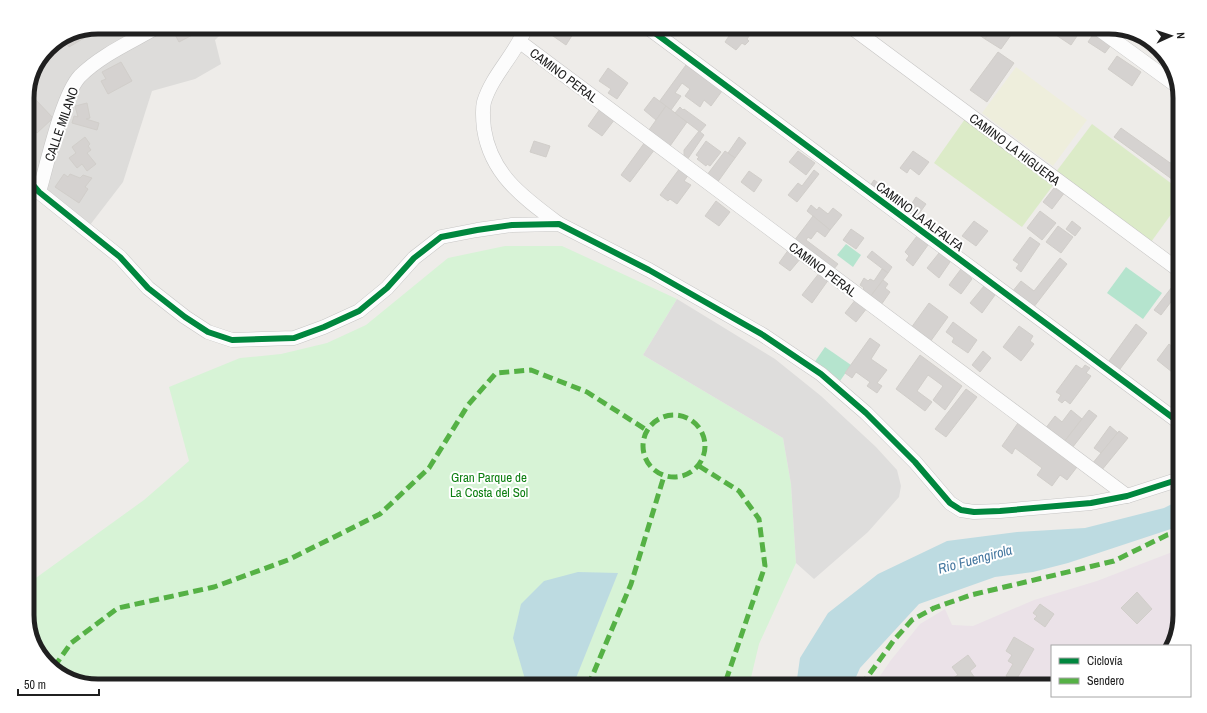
<svg xmlns="http://www.w3.org/2000/svg" width="1207" height="713" font-family="'Archivo Narrow',sans-serif">
	<rect width="100%" height="100%" fill="#eeece9"/>
	<polygon fill="#dddcda" points="99,27 228,27 215,40 221,64 195,79 152,91 123,182 90,225 27,194 27,94 48,48 71,32"/>
	<polygon fill="#ebe2e8" points="1180,549 1180,615 1172,646 1052,646 1052,686 873,686 891,660 920,624 945,609 952,625 973,626 1034,600 1097,581"/>
	<polygon fill="#eeeedc" points="1016,67 1087,120 1053,166 982,113"/>
	<g fill="#dcebc8">
		<polygon points="965,119 1054,184 1022,227 934,163"/>
		<polygon points="1092,124 1180,190 1180,202 1151,242 1056,172"/>
	</g>
	<polygon fill="#d7f3d6" points="505,246 562,246 677,299 643,355 783,438 791,484 796,563 759,644 749,686 99,686 63,676 37,650 27,619 27,590 33,580 144,500 189,461 169,387 240,358 281,354 327,343 366,325 448,258"/>
	<g fill="#b5e4ce">
		<polygon points="1180,148 1180,170 1170,163"/>
		<polygon points="846,244 861,255 853,267 837,255"/>
		<polygon points="1126,267 1162,293 1143,319 1107,293"/>
		<polygon points="825,347 851,365 840,381 814,363"/>
	</g>
	<polygon fill="#dedddc" points="677,299 775,359 821,396 876,447 897,470 901,486 899,497 868,532 814,579 796,563 791,484 783,438 643,355"/>
	<g fill="#bddbe1">
		<polygon points="1180,500 1180,526 1068,563 1033,572 995,577 919,604 860,668 852,686 796,686 800,658 828,613 878,574 947,541 1017,532 1085,528 1164,508"/>
		<polygon points="578,572 618,573 576,678 570,686 527,686 513,638 521,604 544,581"/>
	</g>
	<g fill="#d5d2d0" stroke="#d1ceca">
		<polygon points="175,27 198,27 200,31 179,42 172,29"/>
		<polygon points="540,27 562,27 573,34 566,45"/>
		<polygon points="741,27 747,27 752,32 747,39 749,41 745,45 742,43 736,50 725,42 731,33 734,36"/>
		<polygon points="979,27 994,27 985,39 975,32"/>
		<polygon points="994,27 1000,27 1011,35 1001,49 985,39"/>
		<polygon points="1062,27 1083,27 1071,45 1056,35"/>
		<polygon points="1107,27 1108,27 1128,32 1124,39"/>
		<polygon points="86,30 89,35 69,47 63,38 71,32"/>
		<polygon points="1094,33 1111,45 1105,53 1088,42"/>
		<polygon points="49,47 52,53 44,57 48,48"/>
		<polygon points="998,52 1014,63 987,102 970,90"/>
		<polygon points="1117,56 1141,72 1132,86 1108,69"/>
		<polygon points="121,62 132,81 108,94 101,81 106,79 102,72"/>
		<polygon points="686,65 722,91 711,106 704,100 700,107 685,96 690,89 682,83 675,93 681,96 671,110 659,102"/>
		<polygon points="608,68 628,83 617,99 608,93 611,89 599,81"/>
		<polygon points="654,97 666,106 656,120 644,110"/>
		<polygon points="36,100 53,118 37,133 29,124 32,122 27,117 27,108"/>
		<polygon points="87,103 90,118 86,119 99,123 97,130 72,123 74,116 78,117 75,106"/>
		<polygon points="666,106 687,122 670,146 649,130"/>
		<polygon points="680,107 683,110 684,109 706,125 700,132 675,113"/>
		<polygon points="600,109 615,119 602,136 588,126"/>
		<polygon points="1121,128 1180,170 1180,185 1114,137"/>
		<polygon points="699,131 704,135 687,160 684,158 684,150"/>
		<polygon points="85,137 90,144 88,146 91,150 87,153 96,164 87,171 82,164 77,168 69,158 76,153 72,147"/>
		<polygon points="739,137 746,143 735,158 728,153"/>
		<polygon points="534,141 550,146 546,157 530,152"/>
		<polygon points="706,141 721,152 710,166 707,164 706,166 697,159 699,157 696,155"/>
		<polygon points="645,142 655,149 630,182 621,175"/>
		<polygon points="725,151 735,158 717,183 707,175"/>
		<polygon points="798,151 815,163 806,175 789,162"/>
		<polygon points="913,151 929,162 919,175 910,168 907,173 900,168"/>
		<polygon points="680,168 689,174 684,181 691,185 677,204 670,199 668,201 660,195"/>
		<polygon points="814,170 819,174 797,202 788,195 798,183 802,186"/>
		<polygon points="749,171 762,180 754,192 741,182"/>
		<polygon points="64,174 68,177 70,174 80,178 83,175 92,178 85,187 88,189 79,203 55,187"/>
		<polygon points="874,180 884,187 881,192 870,186"/>
		<polygon points="1054,188 1059,191 1061,188 1065,192 1052,209 1043,202"/>
		<polygon points="916,197 926,204 916,218 907,211"/>
		<polygon points="716,201 730,212 719,226 705,216"/>
		<polygon points="811,205 817,210 819,207 828,214 833,208 842,215 830,230 807,211"/>
		<polygon points="1040,211 1056,223 1042,240 1027,228"/>
		<polygon points="813,216 830,230 825,237 817,231 811,239 808,237 806,240 838,264 833,270 794,241"/>
		<polygon points="974,221 988,231 976,246 962,236"/>
		<polygon points="1072,221 1081,228 1075,236 1066,229"/>
		<polygon points="1058,226 1073,237 1061,253 1046,242"/>
		<polygon points="851,229 864,238 856,249 843,240"/>
		<polygon points="917,236 928,245 913,266 906,260 909,256 905,252"/>
		<polygon points="1030,237 1040,244 1021,272 1016,268 1019,264 1013,260"/>
		<polygon points="789,249 801,258 790,271 779,263"/>
		<polygon points="872,251 892,267 888,273 867,257"/>
		<polygon points="939,253 950,262 939,278 927,268"/>
		<polygon points="1060,258 1067,264 1033,308 1012,292 1021,281 1034,291"/>
		<polygon points="882,269 888,273 870,297 861,291 864,288 860,285 864,278 868,281 870,279 874,281"/>
		<polygon points="961,269 972,279 961,294 949,285"/>
		<polygon points="820,272 829,279 812,303 802,295"/>
		<polygon points="1179,278 1180,290 1161,315 1154,310"/>
		<polygon points="883,280 888,284 885,288 890,292 881,305 870,297"/>
		<polygon points="984,286 995,295 982,313 970,303"/>
		<polygon points="856,299 867,308 856,322 845,313"/>
		<polygon points="929,303 948,317 930,342 911,328"/>
		<polygon points="953,322 977,340 968,353 952,342 954,338 946,332"/>
		<polygon points="1136,324 1147,333 1120,369 1109,361"/>
		<polygon points="1019,326 1033,336 1030,341 1034,344 1021,361 1003,347"/>
		<polygon points="870,338 880,345 871,359 887,370 877,383 882,386 877,393 867,386 870,382 856,372 852,378 845,373"/>
		<polygon points="1169,344 1180,353 1180,361 1172,372 1157,360"/>
		<polygon points="983,351 991,358 980,372 972,365"/>
		<polygon points="920,355 962,386 945,410 933,400 943,386 928,375 917,391 932,402 925,411 896,389"/>
		<polygon points="1076,365 1082,369 1085,365 1090,368 1086,373 1091,376 1070,404 1065,400 1062,403 1058,400 1061,395 1056,392"/>
		<polygon points="966,389 977,397 946,437 935,429"/>
		<polygon points="1071,410 1082,419 1064,442 1045,429 1055,416 1062,422"/>
		<polygon points="1089,410 1097,416 1072,448 1064,442"/>
		<polygon points="1018,423 1077,467 1067,480 1060,475 1052,486 1037,475 1042,468 1015,448 1012,454 1002,446"/>
		<polygon points="1110,426 1118,433 1101,453 1094,448"/>
		<polygon points="1119,431 1128,438 1101,471 1092,464"/>
		<polygon points="1137,592 1152,609 1137,624 1121,608"/>
		<polygon points="1040,604 1054,614 1045,627 1034,619 1037,616 1033,613"/>
		<polygon points="1180,605 1180,615 1175,610"/>
		<polygon points="1014,637 1034,649 1015,682 1006,676 1013,664 1008,661 1012,655 1006,651"/>
		<polygon points="968,655 976,666 970,671 977,681 970,686 966,686 963,682 954,686 950,680 958,675 952,667"/>
	</g>
	<g fill="none" stroke-linecap="round" stroke-linejoin="round">
		<defs>
			<g id="minor">
				<path d="M 526,27 C 516,54 492,75 484,102 C 482,110 483,120 484,129 C 491,175 524,198 559,224"/>
				<polyline points="647,27 1180,423"/>
				<polyline points="851,27 1180,271"/>
				<polyline points="1096,27 1177,86"/>
				<polyline points="520,42 1127,496"/>
				<polyline points="27,178 39,192 120,257 148,288 185,317 208,332 232,340 294,338 324,327 359,311 387,288 414,258 441,237 477,230 512,225 559,224 649,270 763,335 821,374 866,413 915,462 950,503 961,510 974,512 1000,511 1091,503 1127,496 1180,479"/>
				<path d="M 39,192 C 47,165 62,95 80,76 C 101,55 131,42 157,27"/>
			</g>
		</defs>
		<use href="#minor" stroke="#c7c6c5" stroke-width="15"/>
		<use href="#minor" stroke="#fcfcfc" stroke-width="14"/>
		<g stroke="#55b145" stroke-width="5" stroke-dasharray="10 5" stroke-linecap="butt">
			<circle cx="674" cy="446" r="31"/>
			<polyline points="699,466 739,491 759,519 765,566 724,686"/>
			<polyline points="54,667 71,643 118,608 214,587 288,560 380,514 429,468 468,405 496,373 531,370 587,392 648,431"/>
			<polyline points="588,686 631,584 664,476"/>
			<polyline points="861,686 894,640 912,620 934,608 971,595 1114,561 1167,535 1180,532"/>
		</g>
		<defs>
			<g id="cycleway">
				<polyline points="647,27 1180,423"/>
				<polyline points="27,178 39,192 120,257 148,288 185,317 208,332 232,340 294,338 324,327 359,311 387,288 414,258 441,237 477,230 512,225 559,224 649,270 763,335 821,374 866,413 915,462 950,503 961,510 974,512 1000,511 1091,503 1127,496 1180,479"/>
			</g>
		</defs>
		<use href="#cycleway" stroke="#fff" stroke-width="8"/>
		<use href="#cycleway" stroke="#00873e" stroke-width="6"/>
	</g>
	<g text-anchor="middle" stroke-width="4" stroke-linejoin="round" paint-order="stroke">
		<g font-size="13" fill="#202020" stroke="#fff">
			<text transform="translate(564 75) rotate(37)" y="5">CAMINO PERAL</text>
			<text transform="translate(61 124) rotate(-71)" y="5">CALLE MILANO</text>
			<text transform="translate(1015 149) rotate(37)" y="5">CAMINO LA HIGUERA</text>
			<text transform="translate(920 216) rotate(37)" y="5">CAMINO LA ALFALFA</text>
			<text transform="translate(823 269) rotate(37)" y="5">CAMINO PERAL</text>
		</g>
		<g font-size="13" fill="#0d7f11" stroke="#fff">
			<text x="489" y="482">Gran Parque de<tspan x="489" dy="15">La Costa del Sol</tspan></text>
		</g>
		<g font-size="14" font-style="italic" fill="#4678a0" stroke="#fff">
			<text transform="translate(975 559) rotate(-15)" y="5">Rio Fuengirola</text>
		</g>
	</g>
	<path d="M0 0H1207V713H0ZM98 34H1109A64 64 0 0 1 1173 98V615A64 64 0 0 1 1109 679H98A64 64 0 0 1 34 615V98A64 64 0 0 1 98 34Z" fill="#fff" fill-rule="evenodd"/>
	<path fill="none" stroke="#202020" stroke-width="5" d="M98 34H1109A64 64 0 0 1 1173 98V615A64 64 0 0 1 1109 679H98A64 64 0 0 1 34 615V98A64 64 0 0 1 98 34Z"/>
	<rect x="1051" y="645" width="140" height="52" fill="#ffffff" stroke="#a6a6a6"/>
	<rect x="1059" y="658" width="20" height="6" fill="#00873e" stroke="#a6a6a6"/>
	<text x="1087" y="665" font-size="12" fill="#202020">Ciclovía</text>
	<rect x="1059" y="678" width="20" height="6" fill="#55b145" stroke="#a6a6a6"/>
	<text x="1087" y="685" font-size="12" fill="#202020">Sendero</text>
	<g transform="translate(1171 36) rotate(87)" stroke="#ffffff" stroke-width="3" paint-order="stroke">
	<path d="M0-3L7 15L0 10L-7 15Z" fill="#202020"/>
	<text y="-6" font-size="11" font-weight="bold" text-anchor="middle" fill="#202020">N</text>
	</g>
	<path d="M18 689v6h81v-6" fill="none" stroke="#202020" stroke-width="2"/>
	<text x="24" y="689" font-size="12" fill="#202020" stroke="#ffffff" stroke-width="3" paint-order="stroke">50 m</text>
</svg>
